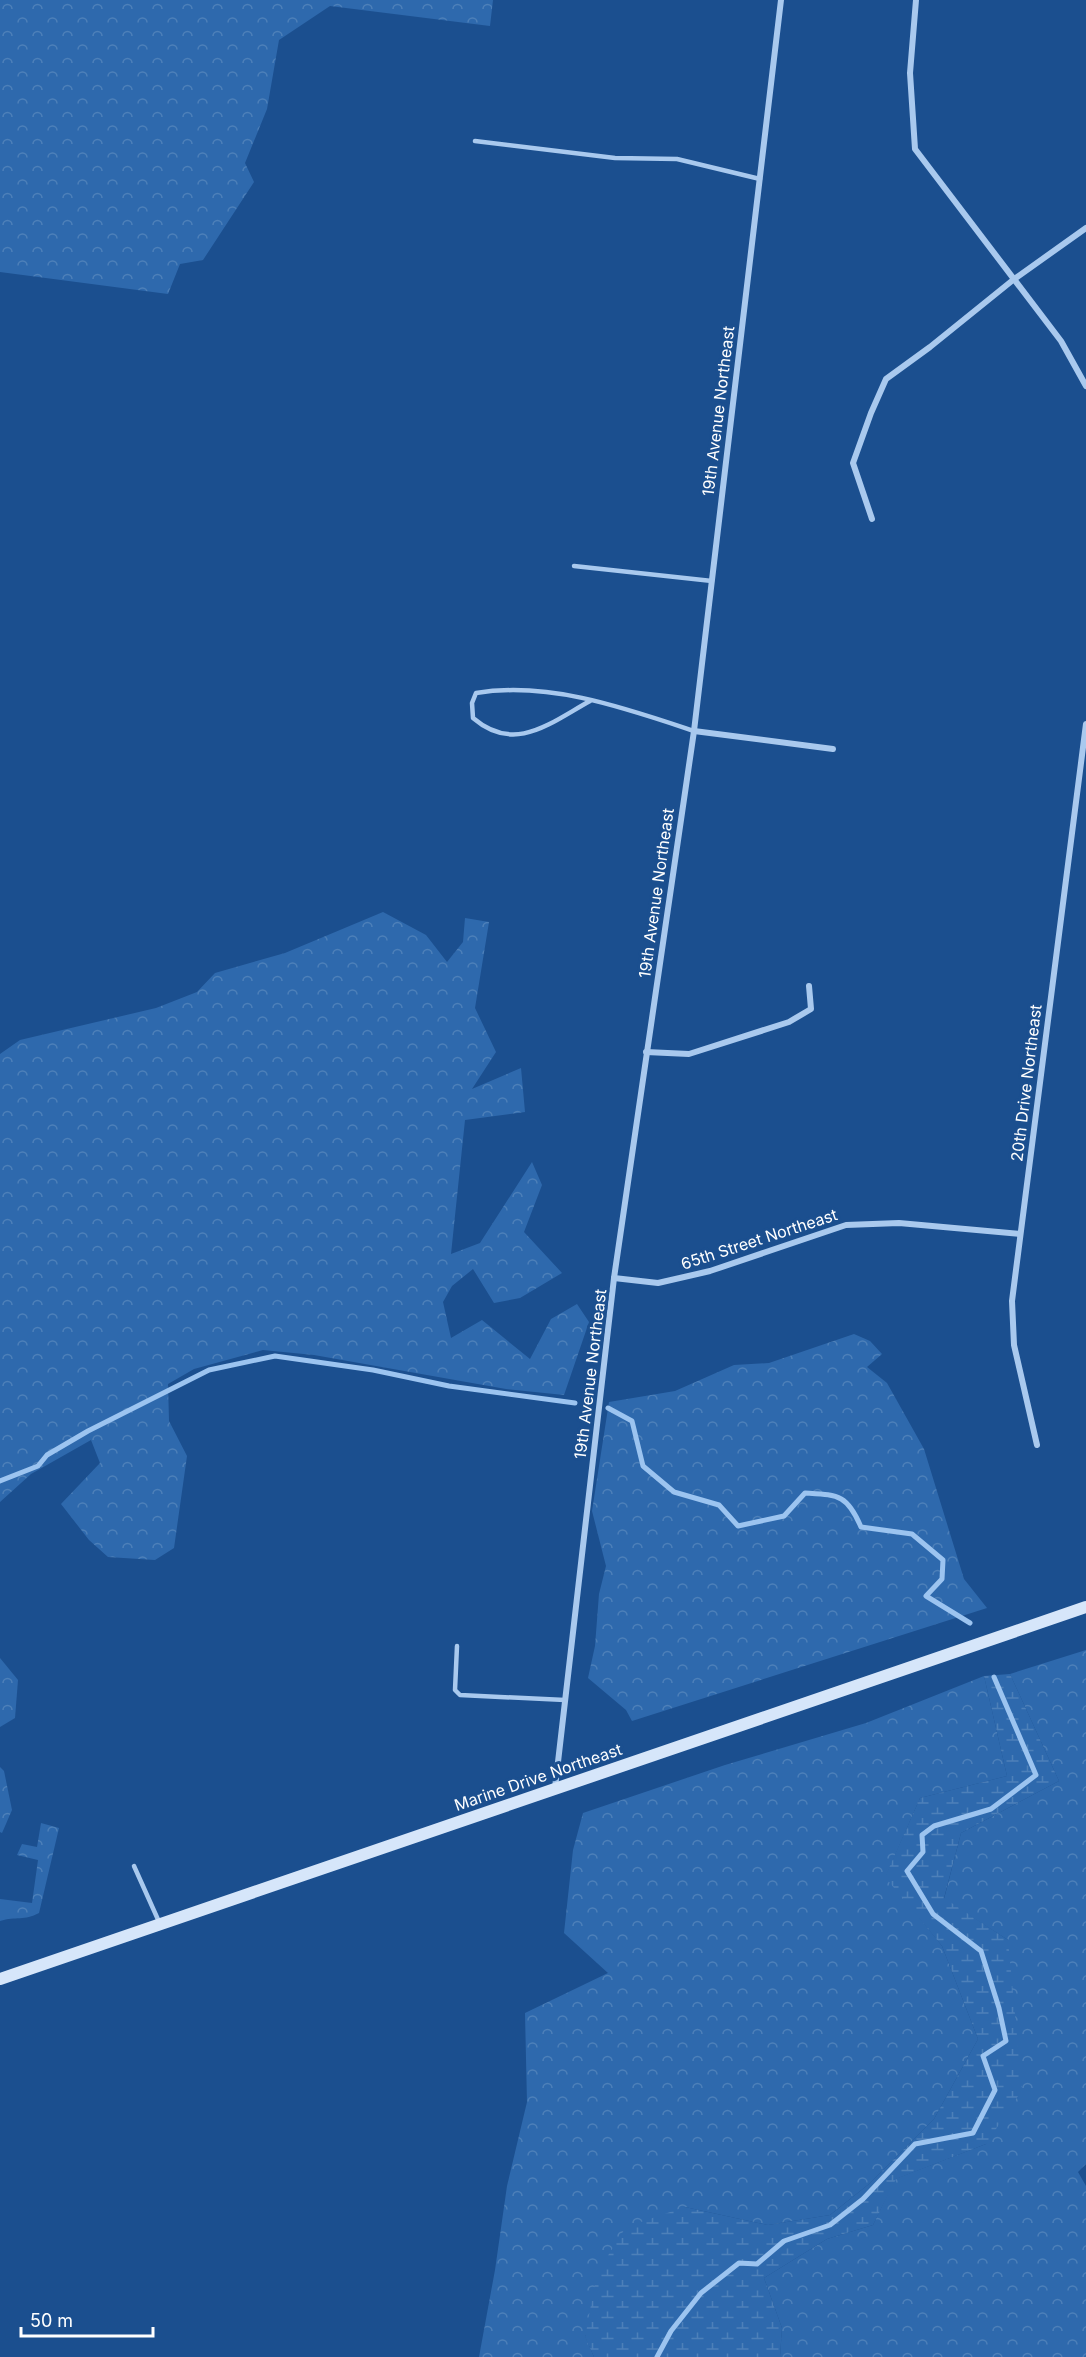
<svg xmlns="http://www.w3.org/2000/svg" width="1086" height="2357" font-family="Inter,sans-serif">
	<defs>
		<pattern id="forest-crowns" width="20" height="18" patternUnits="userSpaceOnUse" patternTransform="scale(1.5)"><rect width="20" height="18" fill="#2e69ad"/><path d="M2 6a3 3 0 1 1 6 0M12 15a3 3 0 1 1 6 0" fill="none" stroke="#4d80b9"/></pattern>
		<pattern id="wetland-marsh" width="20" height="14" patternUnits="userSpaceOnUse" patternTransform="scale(1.5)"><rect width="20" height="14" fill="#2e69ad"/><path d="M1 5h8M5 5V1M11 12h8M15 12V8" fill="none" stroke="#4d80b9"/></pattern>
	</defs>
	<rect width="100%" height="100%" fill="#1b4f8f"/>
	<g fill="url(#forest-crowns)">
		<polygon points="0,0 493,0 490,26 330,6 279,40 267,109 245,163 254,182 203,260 180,264 168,294 0,272"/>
		<polygon points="383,912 426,935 447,962 463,942 465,918 489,922 475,1008 496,1052 472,1089 521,1068 525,1112 465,1120 451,1254 480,1243 532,1162 542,1185 524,1232 562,1273 520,1298 494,1303 473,1269 452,1286 443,1302 451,1338 482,1320 530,1359 551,1319 577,1304 589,1322 564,1395 506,1389 314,1355 263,1350 194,1369 168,1384 169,1421 187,1456 174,1548 155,1560 108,1557 89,1540 61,1504 100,1463 91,1440 31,1474 0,1502 0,1054 20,1040 156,1008 197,992 215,973 285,953"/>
		<polygon points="854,1334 870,1341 882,1354 867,1367 887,1383 924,1449 964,1579 987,1608 632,1721 626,1710 588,1678 595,1646 599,1594 606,1566 592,1511 609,1402 675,1391 734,1365 769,1363"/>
		<polygon points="1086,1650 1086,2164 1078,2172 1086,2186 1086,2357 780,2357 782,2328 764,2278 827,2239 873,2225 895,2179 986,2144 1008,1940 944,1899 961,1833 1059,1781 1010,1674"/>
		<polygon points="0,1658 18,1680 15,1718 0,1727"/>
		<polygon points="984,1676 1007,1776 920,1798 886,1876 942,1946 978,2039 934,2119 869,2184 830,2215 768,2225 685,2207 585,2336 594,2357 479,2357 495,2270 507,2186 527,2102 525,2013 608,1973 564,1933 573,1850 583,1813 725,1765 866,1723"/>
		<polygon points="0,1767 4,1771 12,1810 2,1833 0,1832"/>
		<path d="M 41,1823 L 59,1828 L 39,1913 C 24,1921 16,1916 0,1921 L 0,1899 L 32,1903 L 38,1860 L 17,1855 L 22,1844 L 37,1847 Z"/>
	</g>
	<polygon fill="url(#wetland-marsh)" points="1010,1674 1059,1781 961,1833 944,1898 1008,1940 1022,2090 986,2144 896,2179 873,2225 827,2239 764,2278 782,2328 780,2357 594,2357 585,2337 597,2273 626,2227 685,2207 768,2225 830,2215 869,2184 934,2119 978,2039 942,1946 885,1877 920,1798 1007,1776 984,1676"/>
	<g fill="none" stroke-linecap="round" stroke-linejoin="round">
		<g stroke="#9cc4f0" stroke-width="5">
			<path d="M 608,1408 L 632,1421 L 643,1466 L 674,1492 L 719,1505 L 738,1526 L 784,1516 L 805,1493 C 838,1495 847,1494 861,1527 L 912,1534 L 943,1560 L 942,1579 L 926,1596 L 970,1623"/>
			<polyline points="0,1481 38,1466 47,1455 88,1431 209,1370 275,1356 373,1370 449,1386 575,1403"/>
			<polyline points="657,2357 671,2331 701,2293 739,2263 757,2264 784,2241 830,2225 863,2199 915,2144 973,2133 995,2090 983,2056 1006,2041 999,2008 981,1951 933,1914 907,1871 923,1852 922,1835 934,1826 991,1809 1036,1775 994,1677"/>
		</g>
		<g stroke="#a9c9ee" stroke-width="4.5">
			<polyline points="475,141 615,158 677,159 760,179"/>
			<polyline points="574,566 712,581"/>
			<path d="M 590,701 C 550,723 515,754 473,718 L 472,703 L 476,693 C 549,681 625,708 694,731"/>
			<polyline points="457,1646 455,1690 460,1695 565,1700"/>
			<polyline points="134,1866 160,1924"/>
		</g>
		<g stroke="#a9c9ee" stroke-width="6">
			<polyline points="916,0 910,73 915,149 1061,341 1086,386"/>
			<polyline points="872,519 853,463 871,413 886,379 930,347 1013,280 1086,228"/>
			<polyline points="694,731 833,749"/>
			<polyline points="646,1052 689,1054 789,1022 811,1009 809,986"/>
			<polyline points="614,1278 658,1283 710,1271 846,1225 899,1223 1020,1234"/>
			<polyline points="1037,1445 1014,1345 1012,1301 1086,724"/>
			<polyline points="555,1788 614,1278 694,731 781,0"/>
		</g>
		<polyline stroke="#d6e6fa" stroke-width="12" points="0,1979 1086,1607"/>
	</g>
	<g text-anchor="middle" stroke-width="6" stroke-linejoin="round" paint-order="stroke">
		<g font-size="16" fill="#fff" stroke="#1b4f8f">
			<text transform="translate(718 411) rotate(-83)" y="6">19th Avenue Northeast</text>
			<text transform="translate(656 893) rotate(-82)" y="6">19th Avenue Northeast</text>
			<text transform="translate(1026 1083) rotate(-83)" y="6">20th Drive Northeast</text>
			<text transform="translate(759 1239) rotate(-18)" y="6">65th Street Northeast</text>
			<text transform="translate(590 1374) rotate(-83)" y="6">19th Avenue Northeast</text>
			<text transform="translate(538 1777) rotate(-19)" y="6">Marine Drive Northeast</text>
		</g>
	</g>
	<path d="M21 2327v9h132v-9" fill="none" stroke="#ffffff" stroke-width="3"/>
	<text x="30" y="2327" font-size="18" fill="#ffffff" stroke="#1b4f8f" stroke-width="4.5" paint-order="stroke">50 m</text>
</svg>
